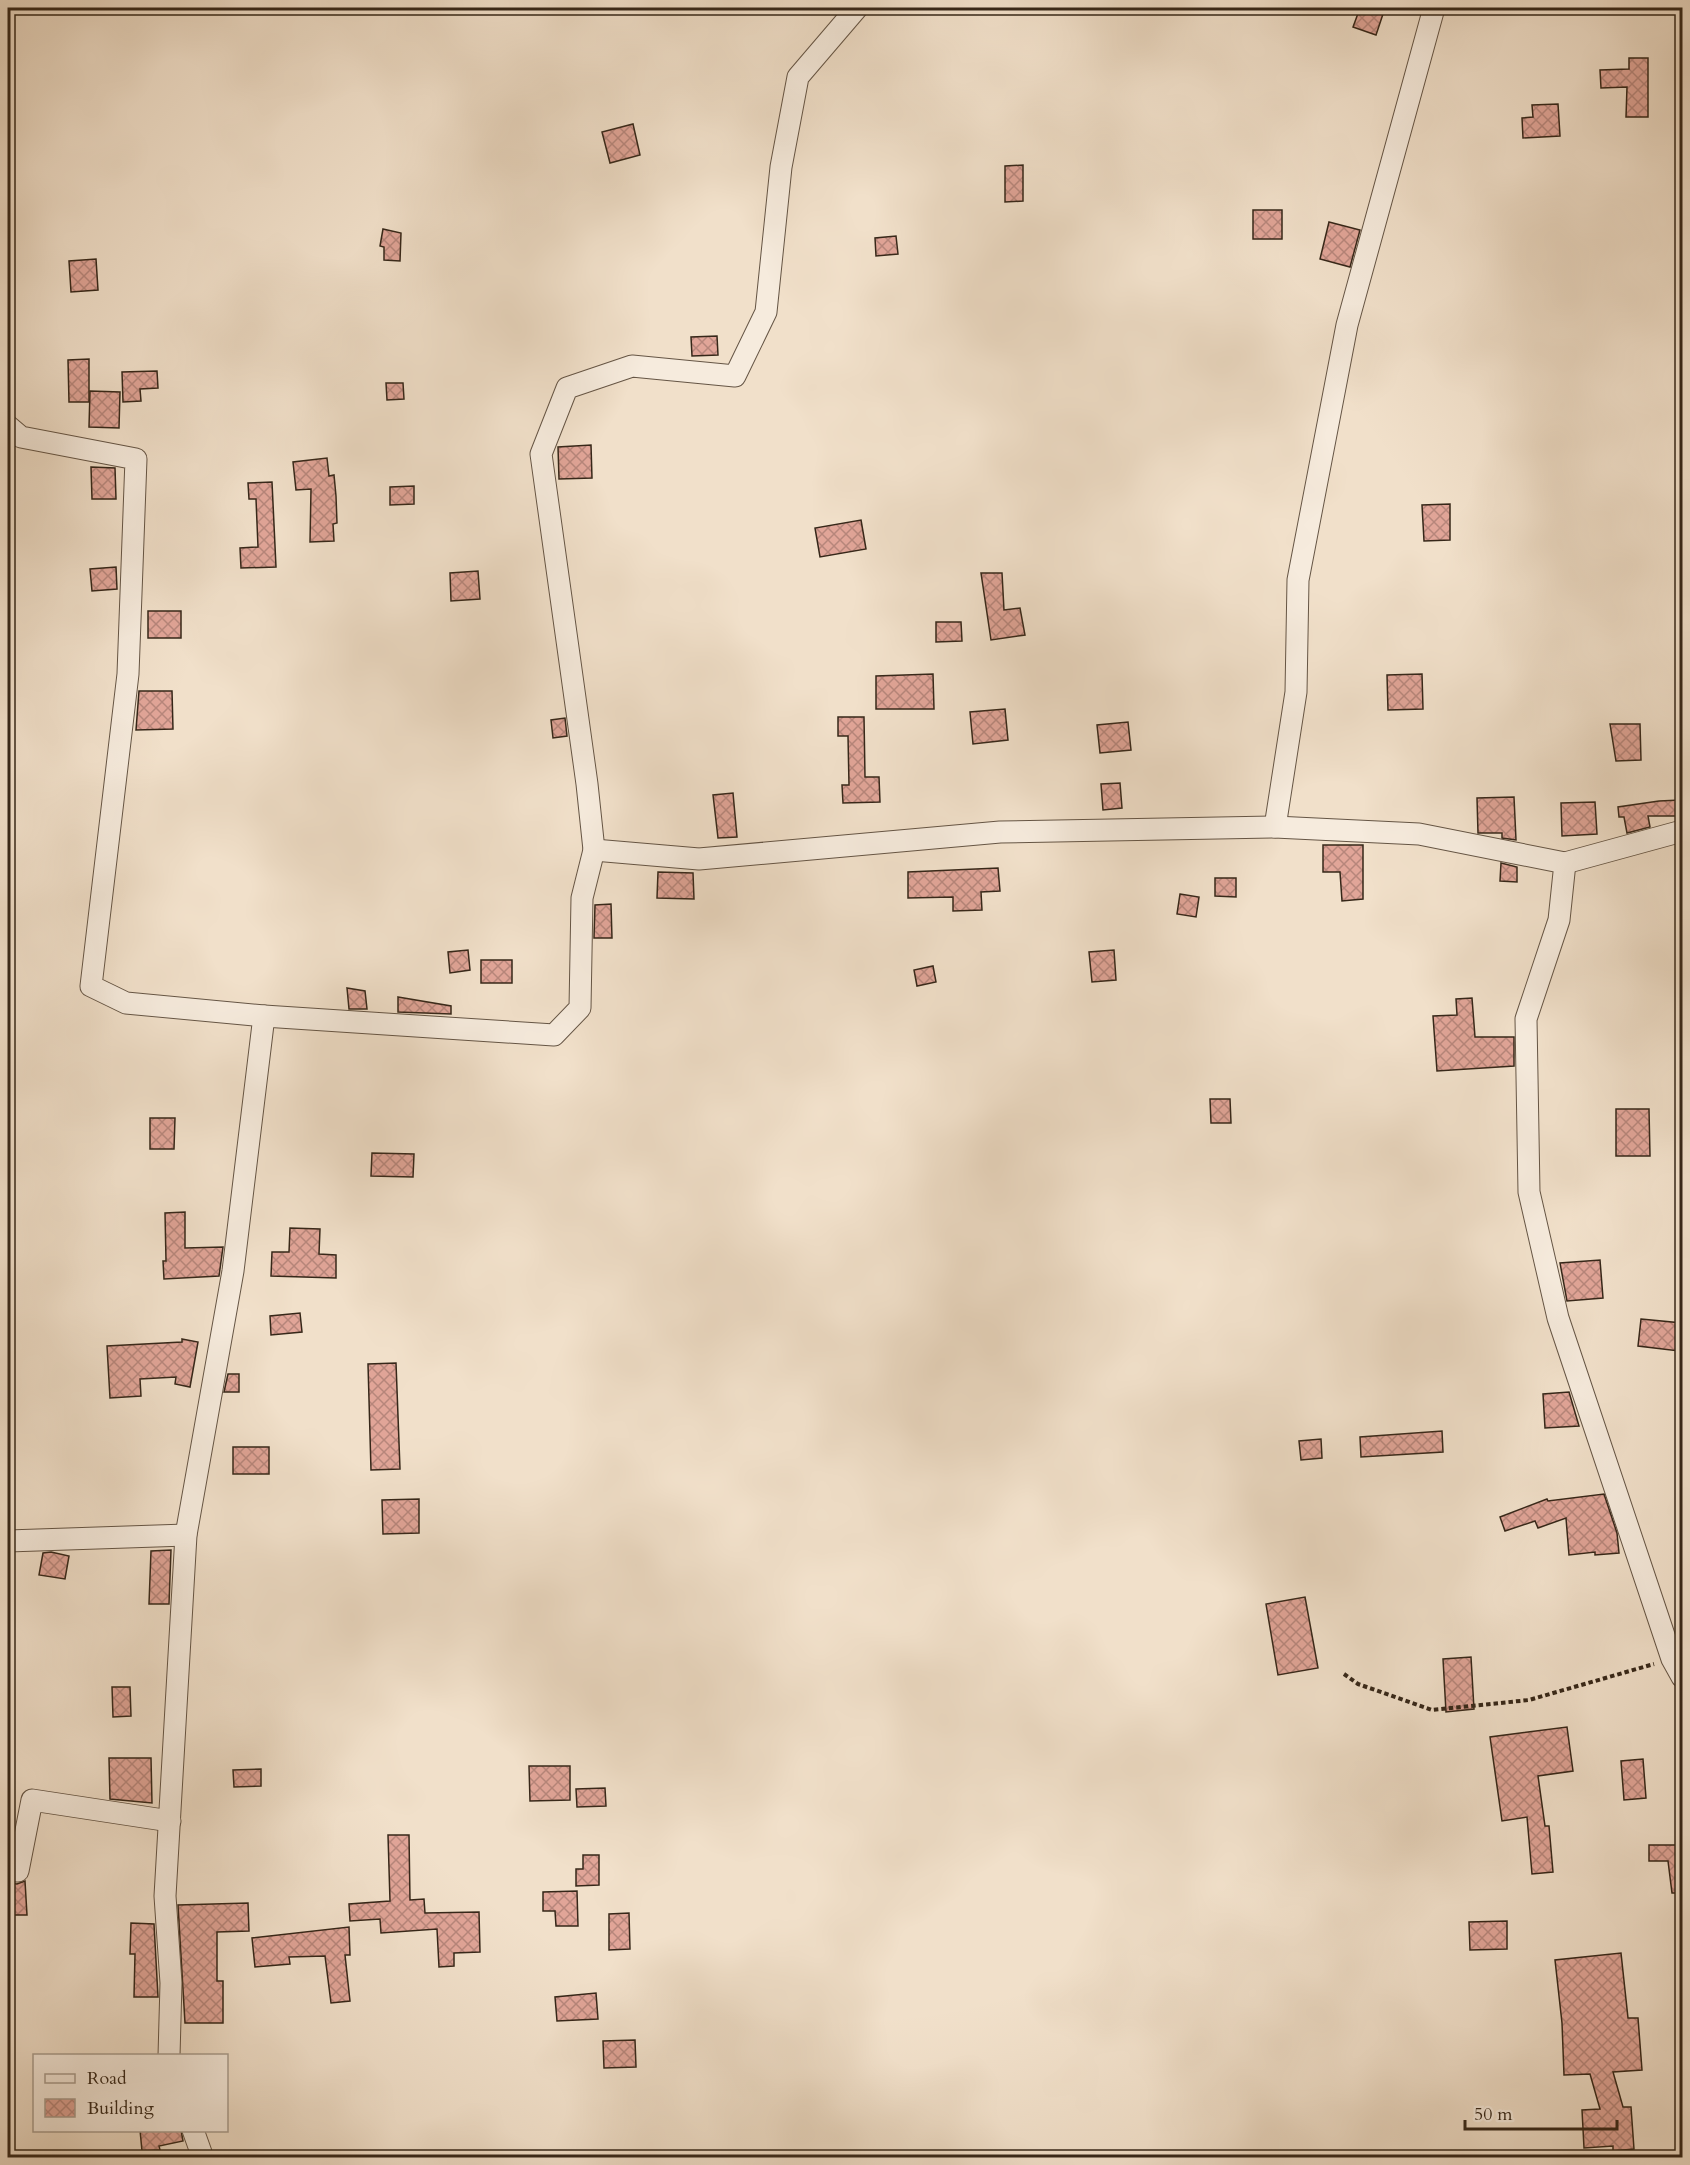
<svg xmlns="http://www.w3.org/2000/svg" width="1690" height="2165" font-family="Cardo,serif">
	<defs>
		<pattern id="building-cross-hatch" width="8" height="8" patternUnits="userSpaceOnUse" patternTransform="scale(1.5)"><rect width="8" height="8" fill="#e1a598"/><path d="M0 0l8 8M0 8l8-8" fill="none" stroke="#b7867b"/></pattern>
	</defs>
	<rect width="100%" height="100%" fill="#f1e0ca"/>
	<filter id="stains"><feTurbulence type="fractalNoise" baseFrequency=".00333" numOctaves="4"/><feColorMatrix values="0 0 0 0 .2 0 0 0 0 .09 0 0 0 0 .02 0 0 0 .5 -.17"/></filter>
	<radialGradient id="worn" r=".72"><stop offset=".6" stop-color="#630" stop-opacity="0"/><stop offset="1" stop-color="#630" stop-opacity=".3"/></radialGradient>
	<g fill="url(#building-cross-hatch)" stroke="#362719" stroke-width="1.5">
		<polygon points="1360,8 1385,8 1376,35 1353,27"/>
		<polygon points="1629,58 1648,58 1648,117 1626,117 1627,87 1601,88 1600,70 1629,69"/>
		<polygon points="1558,104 1560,136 1523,138 1522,118 1533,117 1532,105"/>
		<polygon points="633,124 640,155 610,163 602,132"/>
		<polygon points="1023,165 1023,201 1005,202 1005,166"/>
		<rect x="1253" y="210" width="29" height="29"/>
		<polygon points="1329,222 1360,230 1350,267 1320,259"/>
		<polygon points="383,229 401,233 400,261 384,260 384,247 380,246"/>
		<polygon points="896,236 898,254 876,256 875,238"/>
		<polygon points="96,259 98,290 71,292 69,261"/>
		<polygon points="717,336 718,355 692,356 691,337"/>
		<polygon points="89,359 89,402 69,402 68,360"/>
		<polygon points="157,371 158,388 140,389 141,401 123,402 122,372"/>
		<polygon points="386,383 403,383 404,399 387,400"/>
		<polygon points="90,391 120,392 119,428 89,427"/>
		<polygon points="591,445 592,478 559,479 558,447"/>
		<polygon points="327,458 329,476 334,475 336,496 337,523 333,524 334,541 310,542 311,489 296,490 293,462"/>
		<polygon points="91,467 115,468 116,499 92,499"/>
		<polygon points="272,482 276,567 241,568 240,548 258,547 256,499 249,499 248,483"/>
		<polygon points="414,486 414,504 390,505 390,487"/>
		<polygon points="1450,504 1450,540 1424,541 1422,505"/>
		<polygon points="861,520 866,549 820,557 815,528"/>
		<polygon points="116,567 117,589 92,591 90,569"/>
		<polygon points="478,571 480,599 451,601 450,573"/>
		<polygon points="981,573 1002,573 1004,610 1020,608 1025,635 991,640"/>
		<rect x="148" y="611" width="33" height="27"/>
		<polygon points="936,622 961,622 962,641 936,642"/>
		<polygon points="933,674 934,709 876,709 876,676"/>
		<polygon points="1422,674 1423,709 1388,710 1387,675"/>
		<polygon points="139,691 172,691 173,729 136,730"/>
		<polygon points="1005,709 1008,740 973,744 970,712"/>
		<polygon points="838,717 864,717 865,777 879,777 880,802 843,803 842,785 849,785 848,736 838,736"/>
		<polygon points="565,718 567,736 553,738 551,720"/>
		<polygon points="1128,722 1131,750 1100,753 1097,725"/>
		<polygon points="1610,724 1640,724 1641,760 1616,761"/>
		<polygon points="1120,783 1122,808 1103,810 1101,784"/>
		<polygon points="733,793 737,837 718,838 713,795"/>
		<polygon points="1514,797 1516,840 1502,838 1502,833 1478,833 1477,798"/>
		<polygon points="1680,800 1681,816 1648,816 1650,827 1627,833 1624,817 1619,817 1618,807 1659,801"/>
		<polygon points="1595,802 1597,834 1562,836 1561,803"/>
		<polygon points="1323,845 1363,845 1363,899 1342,901 1340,872 1323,872"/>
		<polygon points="1501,863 1517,867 1517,882 1500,881"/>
		<polygon points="998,868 1000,891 981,892 982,910 953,911 953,897 908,898 908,872"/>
		<polygon points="658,872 693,873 694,899 657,898"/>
		<polygon points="1215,878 1236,878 1236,897 1215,896"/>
		<polygon points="1180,894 1199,897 1196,917 1177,914"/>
		<polygon points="611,904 612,938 594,938 595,905"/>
		<polygon points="468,950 470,970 450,973 448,952"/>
		<polygon points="1114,950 1116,980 1092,982 1089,952"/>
		<rect x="481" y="960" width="31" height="23"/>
		<polygon points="933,966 936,982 917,986 914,970"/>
		<polygon points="347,988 365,991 367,1009 349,1009"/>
		<polygon points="398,997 451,1006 451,1014 398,1012"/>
		<polygon points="1472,998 1475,1037 1514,1037 1514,1066 1437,1071 1433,1016 1457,1015 1456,999"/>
		<polygon points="1210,1099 1230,1099 1231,1123 1211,1123"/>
		<polygon points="1616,1109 1649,1109 1650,1156 1616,1156"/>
		<polygon points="150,1118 175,1118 174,1149 150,1149"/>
		<polygon points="372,1153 414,1154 413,1177 371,1176"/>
		<polygon points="185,1212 185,1248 223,1247 219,1276 164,1279 163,1261 166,1261 165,1213"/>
		<polygon points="290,1228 320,1229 319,1254 336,1255 336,1278 271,1276 272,1252 289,1252"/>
		<polygon points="1600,1260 1603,1298 1567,1301 1560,1263"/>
		<polygon points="300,1313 302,1332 271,1335 270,1316"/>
		<polygon points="1641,1319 1682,1323 1679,1351 1638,1346"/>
		<polygon points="182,1339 198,1342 190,1387 175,1384 176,1377 140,1379 141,1396 110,1398 107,1346 182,1342"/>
		<polygon points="396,1363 400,1469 371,1470 368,1364"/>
		<polygon points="228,1374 239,1374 239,1392 224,1392"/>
		<polygon points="1569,1392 1579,1426 1545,1428 1543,1394"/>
		<polygon points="1442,1431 1443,1452 1361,1457 1360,1437"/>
		<polygon points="1321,1439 1322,1458 1301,1460 1299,1441"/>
		<rect x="233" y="1447" width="36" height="27"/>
		<polygon points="1604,1494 1617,1533 1619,1553 1595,1555 1595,1552 1569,1555 1566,1518 1538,1528 1535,1521 1505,1531 1500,1517 1547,1499 1548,1501"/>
		<polygon points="419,1499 419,1533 383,1534 382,1500"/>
		<polygon points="171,1550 169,1604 149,1604 151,1551"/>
		<polygon points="51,1552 69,1556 65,1579 39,1575 43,1553"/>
		<polygon points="1305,1597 1318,1668 1278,1675 1266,1604"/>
		<polygon points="1471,1657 1474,1709 1446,1712 1443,1659"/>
		<polygon points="112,1687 130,1687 131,1716 113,1717"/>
		<polygon points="1567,1727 1573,1771 1538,1776 1545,1826 1549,1826 1553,1872 1532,1874 1527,1817 1502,1821 1490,1737"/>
		<polygon points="109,1758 151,1758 152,1803 110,1799"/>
		<polygon points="1643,1759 1646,1798 1624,1800 1621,1761"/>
		<polygon points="529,1766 570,1766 570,1800 530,1801"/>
		<polygon points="261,1769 261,1786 234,1787 233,1770"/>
		<polygon points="605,1788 606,1806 577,1807 576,1789"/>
		<polygon points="388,1835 409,1835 410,1900 424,1899 425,1913 479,1912 480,1952 454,1953 454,1966 439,1967 437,1929 381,1933 380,1919 350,1921 349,1904 390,1901"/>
		<polygon points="1649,1845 1683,1845 1683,1893 1672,1893 1668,1861 1649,1861"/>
		<polygon points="583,1855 599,1855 599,1885 576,1886 576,1869 583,1869"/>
		<polygon points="25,1881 27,1915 11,1915 10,1883 17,1884"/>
		<polygon points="577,1891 578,1926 556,1926 555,1911 543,1911 543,1892"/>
		<polygon points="248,1903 249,1931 217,1932 217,1981 223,1981 223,2023 185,2023 178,1905"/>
		<polygon points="629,1913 630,1949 609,1950 609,1914"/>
		<polygon points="1507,1921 1507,1949 1470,1950 1469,1922"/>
		<polygon points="131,1923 154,1924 158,1997 134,1997 135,1954 130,1954"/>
		<polygon points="349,1927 350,1955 345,1955 350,2001 331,2003 325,1956 289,1957 290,1964 255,1967 252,1938"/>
		<polygon points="1621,1953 1628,2018 1638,2018 1642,2070 1613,2072 1623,2107 1631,2107 1634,2149 1613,2151 1613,2146 1584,2148 1582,2110 1600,2109 1590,2074 1564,2075 1562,2023 1555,1960"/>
		<polygon points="596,1993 598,2019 557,2021 555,1997"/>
		<polygon points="635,2040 636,2067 604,2068 603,2041"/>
		<polygon points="140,2130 181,2130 183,2141 159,2146 160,2150 142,2151"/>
	</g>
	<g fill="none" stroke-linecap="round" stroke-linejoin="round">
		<defs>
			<g id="minor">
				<polyline points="8,426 21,437 136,459 128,674 91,986 126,1003 264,1016"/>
				<polyline points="1275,827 1296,692 1298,580 1347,325 1434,8"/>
				<polyline points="594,850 699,859 1000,832 1275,827 1419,834 1565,863 1559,920 1526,1019 1529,1192 1558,1318 1672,1659 1682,1677"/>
				<polyline points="1565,863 1682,831"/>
				<polyline points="8,1541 186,1535"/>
				<polyline points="8,1870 18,1871 32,1800 170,1821"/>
				<polyline points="169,2056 171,1983 165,1896 186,1535 233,1271 264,1016 554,1035 580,1008 582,898 594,850 587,784 541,454 567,388 632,366 735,376 766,312 781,167 798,77 857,8"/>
				<polyline points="193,2130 203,2158"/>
			</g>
		</defs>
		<use href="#minor" stroke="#655545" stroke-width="23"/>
		<polyline stroke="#362719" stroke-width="4" stroke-dasharray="4.5 3" stroke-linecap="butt" points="1344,1674 1358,1684 1432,1710 1529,1700 1654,1664"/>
		<use href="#minor" stroke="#f6ebdd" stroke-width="21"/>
	</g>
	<rect width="1690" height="2165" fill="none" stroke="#f1e0ca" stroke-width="30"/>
	<rect x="9" y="9" width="1672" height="2147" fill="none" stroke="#362719" stroke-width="3"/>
	<rect x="15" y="15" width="1660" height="2135" fill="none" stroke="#362719" stroke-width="1.5"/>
	<rect x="33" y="2054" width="195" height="78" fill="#f6ebdd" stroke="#a99d8f" stroke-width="1.5"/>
	<rect x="45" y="2074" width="30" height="9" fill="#f6ebdd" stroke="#a99d8f" stroke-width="1.5"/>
	<text x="87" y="2084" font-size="18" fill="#362719">Road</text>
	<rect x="45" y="2099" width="30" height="18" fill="url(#building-cross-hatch)" stroke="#a99d8f" stroke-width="1.5"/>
	<text x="87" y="2114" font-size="18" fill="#362719">Building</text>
	<path d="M1465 2120v9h152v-9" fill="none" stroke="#362719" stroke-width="3"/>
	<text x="1474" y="2120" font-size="18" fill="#362719" stroke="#f6ebdd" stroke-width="4.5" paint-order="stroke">50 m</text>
	<rect width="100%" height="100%" filter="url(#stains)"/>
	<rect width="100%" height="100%" fill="url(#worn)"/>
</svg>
